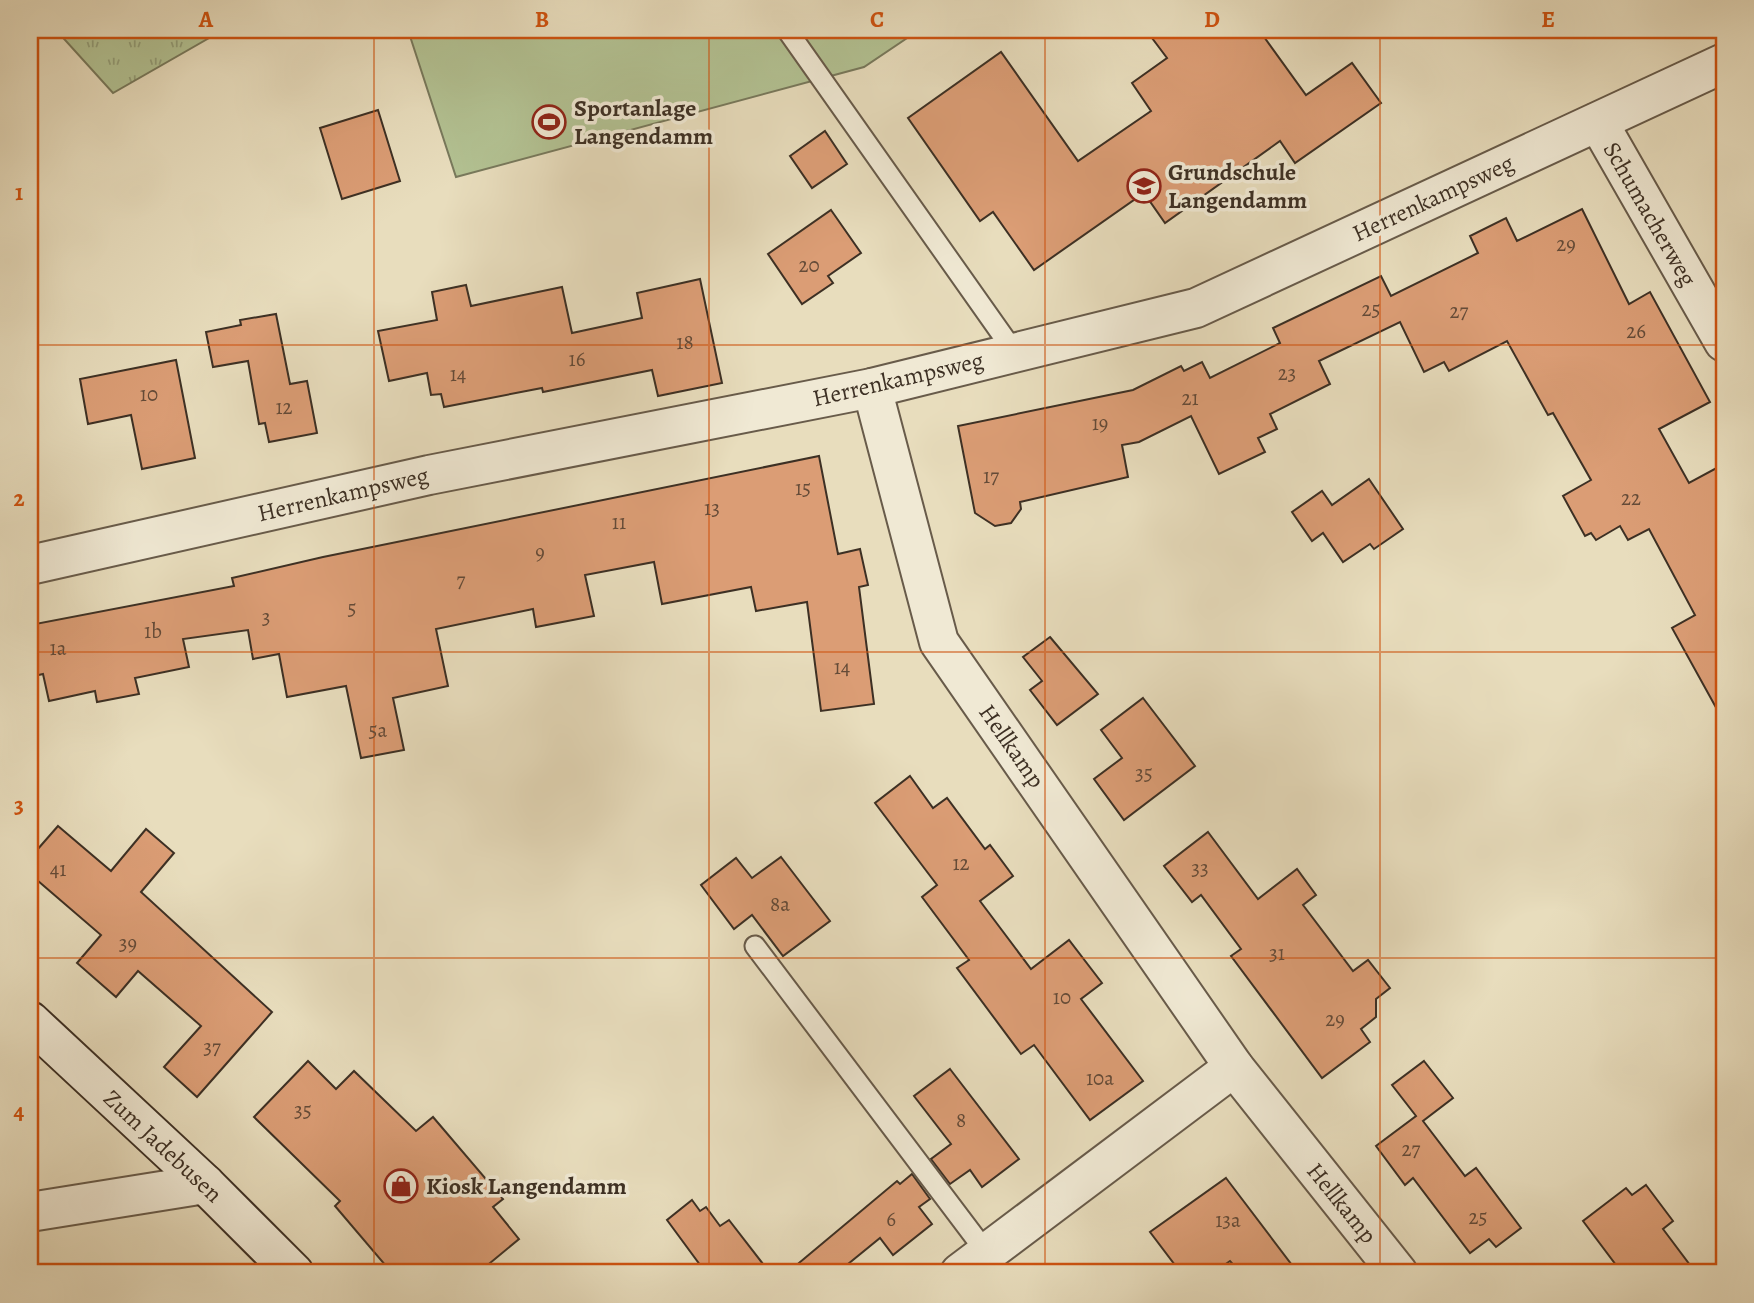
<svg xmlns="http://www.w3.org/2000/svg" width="1754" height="1303" font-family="Alegreya,serif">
	<defs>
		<pattern id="grass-tufts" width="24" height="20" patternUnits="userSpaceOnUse" patternTransform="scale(1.75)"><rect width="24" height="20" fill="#b3c293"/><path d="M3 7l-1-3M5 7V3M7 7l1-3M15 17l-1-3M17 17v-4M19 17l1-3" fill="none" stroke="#939e78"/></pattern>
	</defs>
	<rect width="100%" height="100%" fill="#e8ddbd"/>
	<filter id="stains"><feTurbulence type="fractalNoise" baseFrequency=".00286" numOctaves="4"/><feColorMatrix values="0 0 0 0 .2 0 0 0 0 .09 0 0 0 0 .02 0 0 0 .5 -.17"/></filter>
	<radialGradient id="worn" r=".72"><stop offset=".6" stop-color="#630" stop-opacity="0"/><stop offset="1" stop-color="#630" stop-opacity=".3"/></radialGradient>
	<polygon fill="url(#grass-tufts)" stroke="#78795c" stroke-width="2" points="56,30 223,30 113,93"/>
	<polygon fill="#b3c293" stroke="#78795c" stroke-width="2" points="408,30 919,30 864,67 456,177"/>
	<g fill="#db9d75" stroke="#3d3024" stroke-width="2">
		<polygon points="1146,30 1259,30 1306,95 1352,63 1381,103 1295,163 1280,141 1165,223 1144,193 1034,270 993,212 980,221 908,118 1001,52 1078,161 1151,111 1132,83 1167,58"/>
		<polygon points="378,110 400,181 342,199 320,128"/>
		<polygon points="825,131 847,164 812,188 790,156"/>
		<polygon points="1582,209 1629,304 1650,292 1710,402 1659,429 1689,483 1724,464 1724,722 1672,628 1695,615 1649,529 1628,540 1620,526 1596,540 1591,533 1585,536 1563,496 1591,480 1553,413 1548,415 1507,341 1449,371 1444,362 1424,372 1400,322 1319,361 1330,384 1270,414 1277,429 1258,438 1265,452 1219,474 1191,416 1139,442 1122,445 1128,477 1020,502 1021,509 1011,523 995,526 975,513 958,426 1133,390 1181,366 1184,371 1202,362 1210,378 1280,343 1273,328 1381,276 1391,296 1478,253 1470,236 1506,218 1517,241"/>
		<polygon points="831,210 861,253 828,276 833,283 802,304 768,254"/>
		<polygon points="700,279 722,383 658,396 652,370 543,392 542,388 444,407 441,394 431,395 427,373 389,381 378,331 437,320 432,292 466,285 471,306 562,287 572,333 642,318 637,293"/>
		<polygon points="276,314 290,384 307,381 317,433 269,442 265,423 259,424 248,361 213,367 206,332 241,325 240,320"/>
		<polygon points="176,360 195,458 142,469 131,415 88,424 80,379"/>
		<polygon points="819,456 838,554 860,549 868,585 859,587 874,704 821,711 807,602 756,611 751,587 662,604 654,562 585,575 594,616 536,627 533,609 436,629 448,686 393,698 404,750 361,758 346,686 287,697 279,654 253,659 248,630 183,639 189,667 135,678 139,694 97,702 95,691 49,701 43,674 30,677 30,625 234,586 232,578 323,557"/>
		<polygon points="1369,479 1403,529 1374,549 1370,544 1343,562 1323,533 1312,541 1292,512 1322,491 1332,505"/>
		<polygon points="1050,637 1098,694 1057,725 1030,690 1042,681 1023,657"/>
		<polygon points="1143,698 1195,766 1124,820 1094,779 1122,758 1101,730"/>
		<polygon points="910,776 933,808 947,798 985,849 990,845 1013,876 980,901 1031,969 1069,940 1102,983 1081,999 1143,1081 1090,1120 1034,1045 1021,1054 957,968 969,960 922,897 937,885 875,803"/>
		<polygon points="58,826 111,871 146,829 174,853 141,892 272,1012 197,1097 164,1067 201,1026 138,971 116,997 77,963 101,935 30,874 30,858"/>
		<polygon points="1208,832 1258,899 1297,869 1316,895 1303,905 1353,971 1368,960 1390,988 1376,999 1376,1017 1361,1029 1370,1042 1322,1078 1231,956 1241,949 1201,895 1192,902 1164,866"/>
		<polygon points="781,857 830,921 783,956 752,915 734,929 701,885 736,858 752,878"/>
		<polygon points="308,1061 336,1089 354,1071 416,1131 433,1117 503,1199 493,1207 519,1239 478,1273 392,1273 335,1206 340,1201 254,1117"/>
		<polygon points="1424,1061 1453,1098 1423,1121 1465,1176 1476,1168 1521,1228 1496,1247 1489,1239 1470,1253 1413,1178 1405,1185 1376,1146 1416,1116 1392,1085"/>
		<polygon points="950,1069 1019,1159 982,1187 970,1170 950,1184 931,1159 951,1144 914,1096"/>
		<polygon points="912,1174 930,1199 919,1207 932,1224 893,1255 880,1238 837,1273 787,1273 897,1181 900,1184"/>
		<polygon points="1226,1178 1298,1273 1241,1273 1230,1261 1213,1273 1181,1273 1150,1232"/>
		<polygon points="1646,1185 1673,1221 1663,1229 1696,1273 1622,1273 1583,1221 1626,1188 1632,1195"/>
		<polygon points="692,1200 700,1211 706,1207 720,1226 729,1220 770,1273 706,1273 667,1220"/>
	</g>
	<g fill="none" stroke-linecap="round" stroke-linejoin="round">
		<defs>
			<g id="lane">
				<polyline points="787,30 1015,353"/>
				<polyline points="755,946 986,1252"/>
			</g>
			<g id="street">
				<polyline points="1598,122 1724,342"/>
				<polyline points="872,388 939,642 1234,1067 1398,1273"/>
				<polyline points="30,565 429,475 872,388 1196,308 1724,63"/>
				<polyline points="30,1212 205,1184"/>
				<polyline points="960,1273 1234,1067"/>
			</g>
			<polyline id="secondary" points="30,1021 205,1184 294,1273"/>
		</defs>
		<use href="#lane" stroke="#685b4a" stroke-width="23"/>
		<use href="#street" stroke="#685b4a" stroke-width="42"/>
		<use href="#secondary" stroke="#3d3024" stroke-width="42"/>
		<use href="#lane" stroke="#f0e9d4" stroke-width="19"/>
		<use href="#street" stroke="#f0e9d4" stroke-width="38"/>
		<use href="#secondary" stroke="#f0e9d4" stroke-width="38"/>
	</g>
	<path fill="none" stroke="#ce5310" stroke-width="2" stroke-opacity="0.55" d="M 374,30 L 374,1273M 709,30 L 709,1273M 1045,30 L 1045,1273M 1380,30 L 1380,1273M 30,345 L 1724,345M 30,652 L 1724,652M 30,958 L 1724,958"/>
	<defs>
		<symbol id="stadium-ring" viewBox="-11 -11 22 22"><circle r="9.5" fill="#f0e9d4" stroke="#8f2418" stroke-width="1.5"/><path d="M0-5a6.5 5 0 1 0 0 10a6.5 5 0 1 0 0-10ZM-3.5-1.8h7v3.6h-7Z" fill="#8f2418"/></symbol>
		<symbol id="school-ring" viewBox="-11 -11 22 22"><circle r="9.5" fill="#f0e9d4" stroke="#8f2418" stroke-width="1.5"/><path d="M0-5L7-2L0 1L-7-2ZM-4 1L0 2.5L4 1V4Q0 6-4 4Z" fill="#8f2418"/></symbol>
		<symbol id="shop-ring" viewBox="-11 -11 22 22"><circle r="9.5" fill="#f0e9d4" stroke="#8f2418" stroke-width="1.5"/><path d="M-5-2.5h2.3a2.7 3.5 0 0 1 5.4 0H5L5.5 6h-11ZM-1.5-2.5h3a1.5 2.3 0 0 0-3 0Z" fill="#8f2418"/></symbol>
	</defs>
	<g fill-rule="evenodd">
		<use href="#stadium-ring" x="530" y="103" width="38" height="38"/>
		<use href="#school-ring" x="1125" y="167" width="38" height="38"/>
		<use href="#shop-ring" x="382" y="1167" width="38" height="38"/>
	</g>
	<g text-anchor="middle" stroke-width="7" stroke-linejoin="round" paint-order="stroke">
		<g font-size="21" fill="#644b38">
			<text x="1566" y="251">29</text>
			<text x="809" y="272">20</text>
			<text x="1371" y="316">25</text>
			<text x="1459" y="318">27</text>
			<text x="1636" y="338">26</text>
			<text x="685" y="349">18</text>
			<text x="577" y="366">16</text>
			<text x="1287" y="380">23</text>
			<text x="458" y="381">14</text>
			<text x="149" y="401">10</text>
			<text x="1190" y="405">21</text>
			<text x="284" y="414">12</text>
			<text x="1100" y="430">19</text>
			<text x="991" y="483">17</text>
			<text x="803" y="495">15</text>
			<text x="1631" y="505">22</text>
			<text x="712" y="515">13</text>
			<text x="619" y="529">11</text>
			<text x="540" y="559">9</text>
			<text x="461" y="587">7</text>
			<text x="352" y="615">5</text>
			<text x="266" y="624">3</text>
			<text x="153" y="638">1b</text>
			<text x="58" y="655">1a</text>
			<text x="842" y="674">14</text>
			<text x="378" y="737">5a</text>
			<text x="1144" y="780">35</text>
			<text x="961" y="870">12</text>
			<text x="1200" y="875">33</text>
			<text x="58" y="876">41</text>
			<text x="780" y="911">8a</text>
			<text x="128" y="950">39</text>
			<text x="1277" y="960">31</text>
			<text x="1062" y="1004">10</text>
			<text x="1335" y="1026">29</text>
			<text x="212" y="1054">37</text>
			<text x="1100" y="1085">10a</text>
			<text x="303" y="1117">35</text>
			<text x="961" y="1127">8</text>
			<text x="1411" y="1156">27</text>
			<text x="1478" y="1224">25</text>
			<text x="891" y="1226">6</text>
			<text x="1228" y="1227">13a</text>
		</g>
		<g font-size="24" font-weight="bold" fill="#3d3024" stroke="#f0e9d4" text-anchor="start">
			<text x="574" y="116">Sportanlage<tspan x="574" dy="28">Langendamm</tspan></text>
			<text x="1168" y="180">Grundschule<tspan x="1168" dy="28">Langendamm</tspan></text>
			<text x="426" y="1194">Kiosk Langendamm</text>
		</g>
		<g font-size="24" fill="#3d3024" stroke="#f0e9d4">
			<text transform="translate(1433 198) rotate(-25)" y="8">Herrenkampsweg</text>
			<text transform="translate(1650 214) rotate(60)" y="8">Schumacherweg</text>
			<text transform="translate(898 379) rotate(-13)" y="8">Herrenkampsweg</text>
			<text transform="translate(343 494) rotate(-13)" y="8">Herrenkampsweg</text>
			<text transform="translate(1012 746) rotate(55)" y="8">Hellkamp</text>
			<text transform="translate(163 1146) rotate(43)" y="8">Zum Jadebusen</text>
			<text transform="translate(1342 1203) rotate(51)" y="8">Hellkamp</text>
		</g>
	</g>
	<rect width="1754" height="1303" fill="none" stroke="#e8ddbd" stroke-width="77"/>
	<rect x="38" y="38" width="1678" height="1226" fill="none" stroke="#ce5310" stroke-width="2.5"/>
	<g font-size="23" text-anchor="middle" font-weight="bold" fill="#ce5310">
		<text x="206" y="27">A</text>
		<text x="542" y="27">B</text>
		<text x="877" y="27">C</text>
		<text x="1212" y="27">D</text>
		<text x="1548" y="27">E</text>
		<text x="19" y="200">1</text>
		<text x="19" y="506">2</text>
		<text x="19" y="813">3</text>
		<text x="19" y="1119">4</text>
	</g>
	<rect width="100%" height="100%" filter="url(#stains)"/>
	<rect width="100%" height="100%" fill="url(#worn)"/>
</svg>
